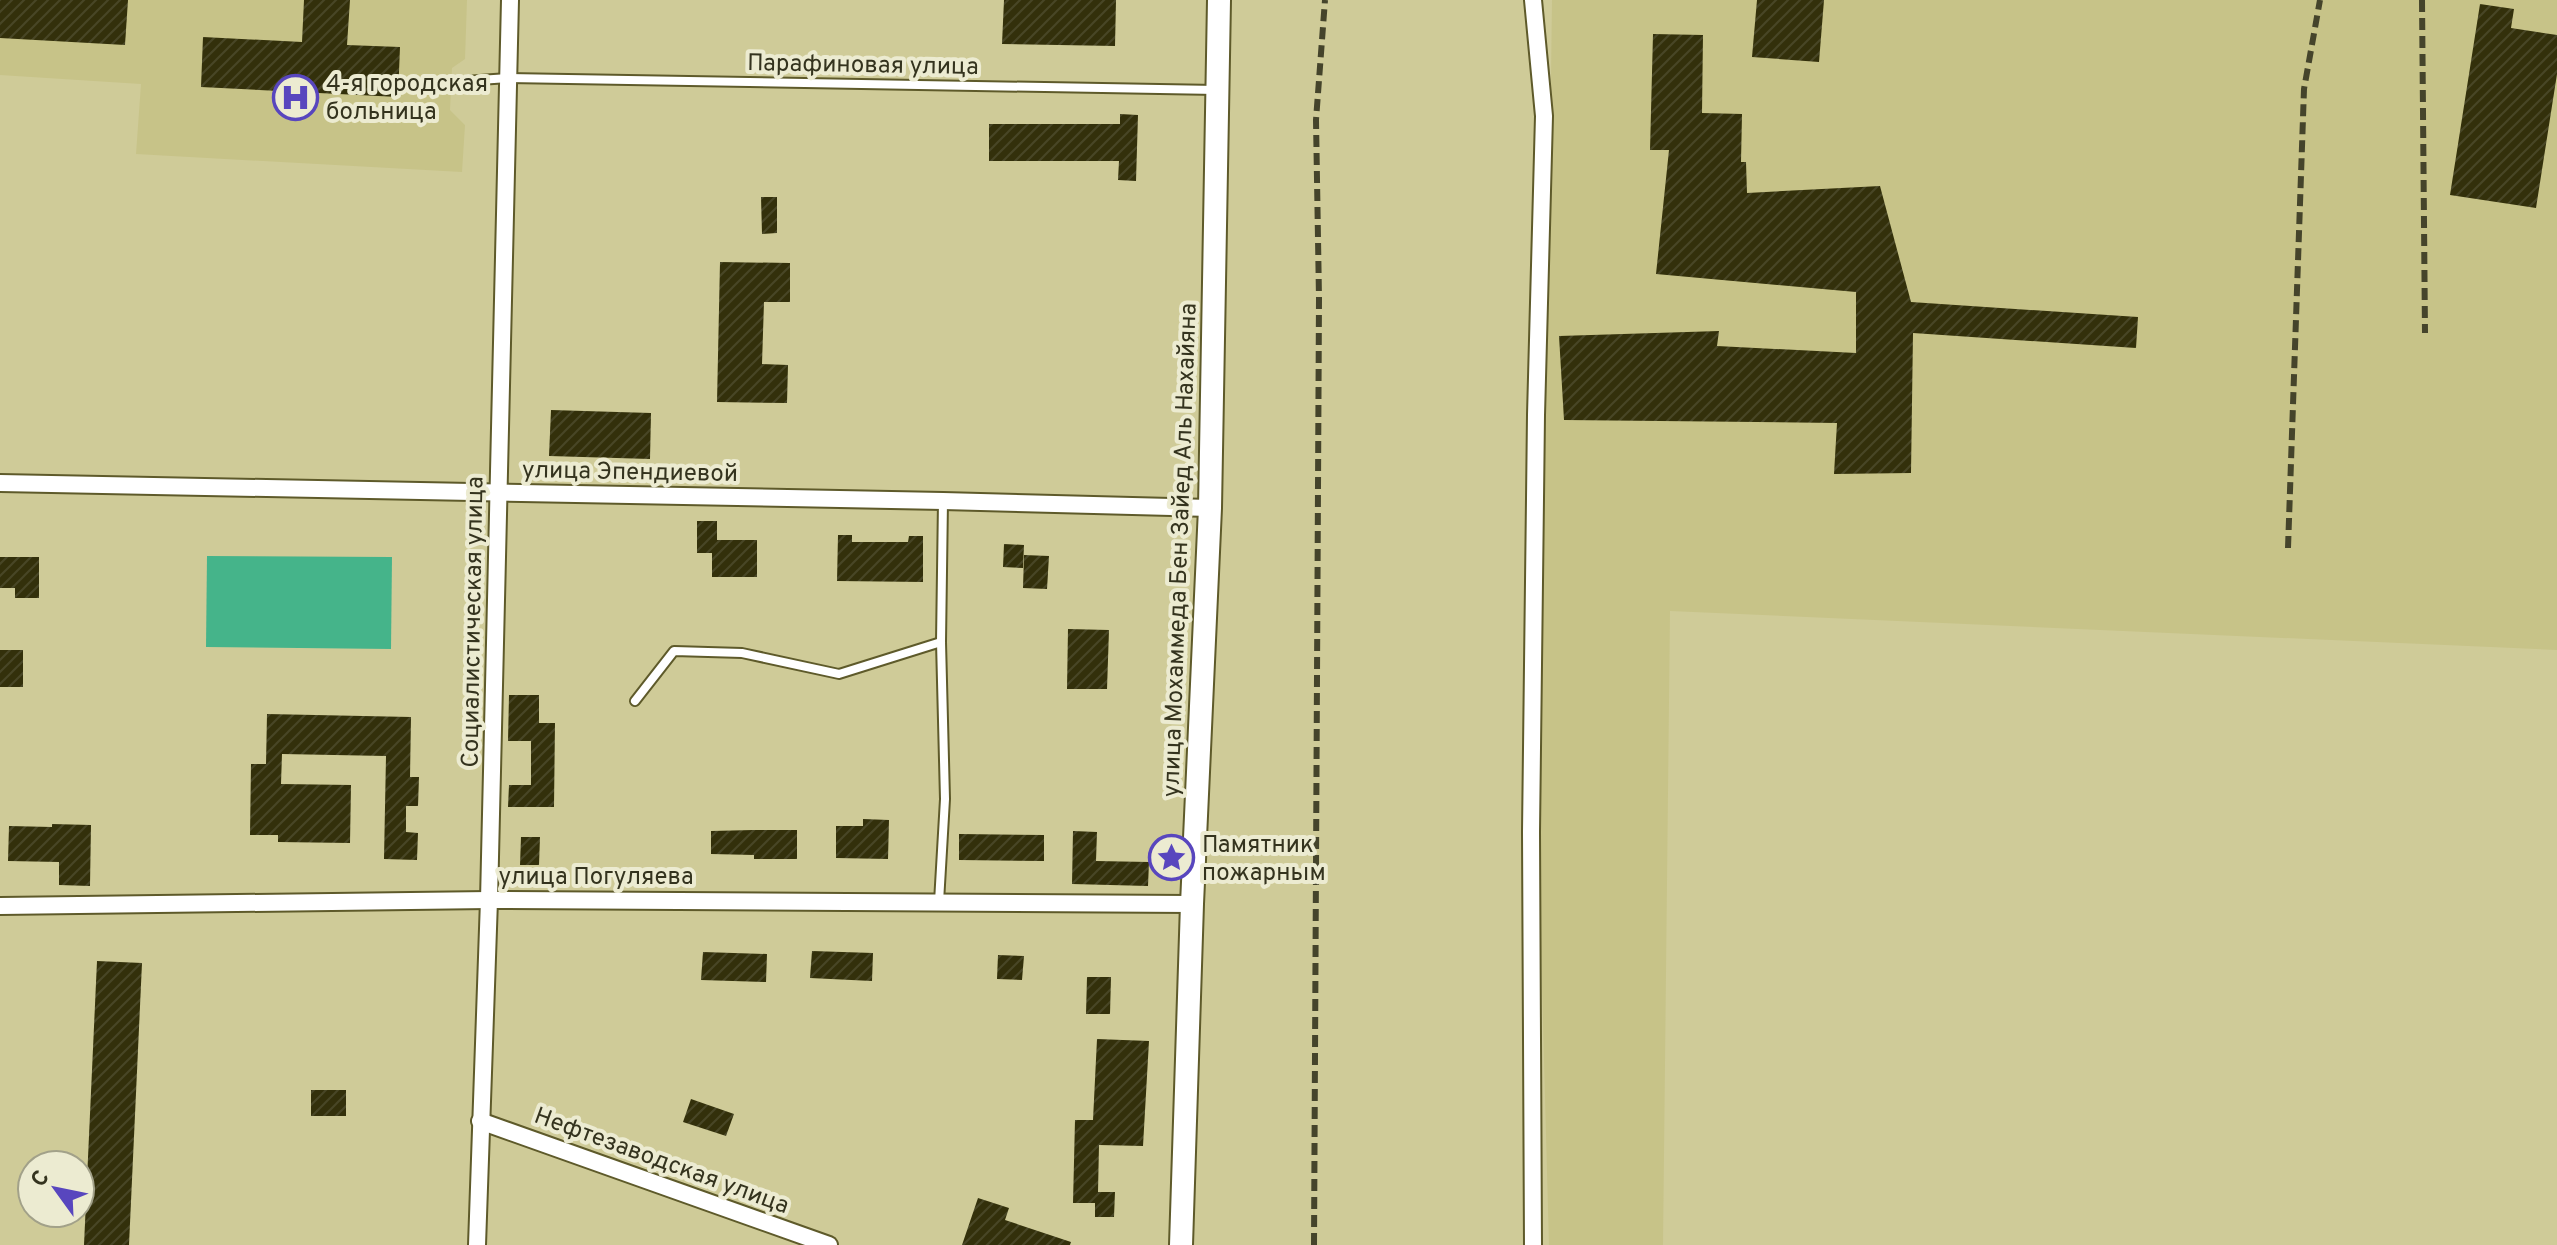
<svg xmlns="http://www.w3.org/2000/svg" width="2557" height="1245" font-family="Overpass,sans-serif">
	<defs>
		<pattern id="building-hatch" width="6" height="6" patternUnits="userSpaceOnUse" patternTransform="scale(2)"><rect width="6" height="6" fill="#33300b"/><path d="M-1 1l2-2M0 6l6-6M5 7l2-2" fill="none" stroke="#484626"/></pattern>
	</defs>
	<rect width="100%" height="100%" fill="#cfcb98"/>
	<g fill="#c7c388">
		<polygon points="0,0 467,0 465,59 452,68 450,110 465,125 462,172 136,154 141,84 0,75"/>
		<polygon points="1552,0 2557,0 2557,650 1670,611 1663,1245 1549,1245 1533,653 1548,319"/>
	</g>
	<polygon fill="#45b48a" points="207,556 392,557 391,649 206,647"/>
	<g fill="url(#building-hatch)">
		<polygon points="0,0 128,0 125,45 0,38"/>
		<polygon points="304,0 350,0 347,45 400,47 398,97 201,87 203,37 302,42"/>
		<polygon points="1004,0 1116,0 1115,46 1002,44"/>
		<polygon points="1757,0 1824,0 1819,62 1752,57"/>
		<polygon points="2480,4 2514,9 2511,28 2557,35 2557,74 2536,208 2450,195"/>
		<polygon points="1653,34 1703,35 1702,113 1742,114 1741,162 1746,162 1747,193 1880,186 1911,302 2138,317 2136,348 1913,333 1911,473 1834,474 1837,423 1564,420 1559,336 1719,331 1717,346 1856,353 1856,292 1656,274 1669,150 1650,150"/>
		<polygon points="1120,114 1138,115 1136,181 1118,180 1119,161 989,161 989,124 1120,124"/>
		<polygon points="761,197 777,197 777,233 762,234"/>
		<polygon points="720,262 790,263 790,302 764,302 762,364 788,365 787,403 717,402"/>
		<polygon points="551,410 651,413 650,459 549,456"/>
		<polygon points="697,521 717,521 717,540 757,540 757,577 712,577 712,553 697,553"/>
		<polygon points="838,535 852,535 852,542 908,542 909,536 923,536 923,582 837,581"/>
		<polygon points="1004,544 1024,545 1023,568 1003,567"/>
		<polygon points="1024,555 1049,556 1047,589 1023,588"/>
		<polygon points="0,557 39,557 39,598 15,598 15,588 0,588"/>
		<polygon points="1068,629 1109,630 1107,689 1067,689"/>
		<rect x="0" y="650" width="23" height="37"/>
		<polygon points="509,695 539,695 539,723 555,723 554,807 508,807 509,785 531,785 531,741 508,741"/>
		<polygon points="267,714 411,717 410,777 419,777 418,806 406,806 406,832 418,833 417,860 384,859 386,756 282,754 281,784 351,785 350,843 278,842 278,835 250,835 251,764 266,764"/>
		<polygon points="863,819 889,820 888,859 836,858 836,826 863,826"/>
		<polygon points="52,824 91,825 90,886 59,885 59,862 8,861 9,826 52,827"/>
		<polygon points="753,830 797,830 797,859 754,859 754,855 711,854 711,831"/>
		<polygon points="1073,831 1097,832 1096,861 1149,862 1148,886 1072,884"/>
		<polygon points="959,834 1044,835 1044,861 959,860"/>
		<polygon points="521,837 540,837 539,865 520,865"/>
		<polygon points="812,951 873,953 872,981 810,978"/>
		<polygon points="703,952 767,954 766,982 701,980"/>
		<polygon points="998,955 1024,956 1022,980 997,979"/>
		<polygon points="97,961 142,963 129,1245 84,1245"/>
		<polygon points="1087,977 1111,977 1110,1014 1086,1014"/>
		<polygon points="1097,1039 1149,1041 1143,1146 1099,1145 1098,1192 1115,1192 1114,1217 1095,1217 1095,1203 1073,1203 1075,1120 1093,1120"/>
		<rect x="311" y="1090" width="35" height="26"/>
		<polygon points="691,1099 734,1114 726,1136 683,1122"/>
		<polygon points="978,1198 1009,1208 1005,1220 1071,1242 1070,1245 962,1245"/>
	</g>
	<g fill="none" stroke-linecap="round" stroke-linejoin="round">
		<defs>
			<g id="lane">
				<polyline points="451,82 508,78 1217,90"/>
				<polyline points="635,701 674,651 742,653 839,674 941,642"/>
				<polyline points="939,902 945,799 941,642 943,501"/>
			</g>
			<g id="street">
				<polyline points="1533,0 1544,116 1536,415 1531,832 1533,1245"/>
				<polyline points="0,483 943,501 1210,508"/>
				<polyline points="0,906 489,900 1192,904"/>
				<polyline points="480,1121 829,1245"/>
				<polyline points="477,1245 489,900 510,0"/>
			</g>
			<polyline id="secondary" points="1181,1245 1192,904 1210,508 1219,0"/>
		</defs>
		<use href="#lane" stroke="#5e5a2a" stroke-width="12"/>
		<use href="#street" stroke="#5e5a2a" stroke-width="20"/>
		<use href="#secondary" stroke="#5e5a2a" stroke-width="26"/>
		<use href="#lane" stroke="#fff" stroke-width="8"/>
		<use href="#street" stroke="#fff" stroke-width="16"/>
		<use href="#secondary" stroke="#fff" stroke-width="22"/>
		<g stroke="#45442b" stroke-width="6" stroke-dasharray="12 6" stroke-linecap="butt">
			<polyline points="2422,0 2425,333"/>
			<polyline points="2288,548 2304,89 2320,0"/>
			<polyline points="1314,1245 1319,298 1316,120 1325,0"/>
		</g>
	</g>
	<defs>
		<symbol id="hospital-ring" viewBox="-11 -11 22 22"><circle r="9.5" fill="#ecebd1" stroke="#5846be" stroke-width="1.5"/><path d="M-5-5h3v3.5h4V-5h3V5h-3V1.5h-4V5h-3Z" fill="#5846be"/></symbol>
		<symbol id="sight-ring" viewBox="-11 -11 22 22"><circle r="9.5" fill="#ecebd1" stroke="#5846be" stroke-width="1.5"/><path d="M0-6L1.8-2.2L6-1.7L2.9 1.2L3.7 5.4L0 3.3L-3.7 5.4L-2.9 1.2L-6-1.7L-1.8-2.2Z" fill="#5846be"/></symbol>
	</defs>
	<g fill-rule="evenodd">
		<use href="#hospital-ring" x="270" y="72" width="51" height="51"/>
		<use href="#sight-ring" x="1146" y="832" width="51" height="51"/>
	</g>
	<g text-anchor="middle" stroke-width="8" stroke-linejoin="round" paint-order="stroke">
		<g font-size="24" fill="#34331e" stroke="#ecebd1">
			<text transform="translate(863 64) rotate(1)" y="8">Парафиновая улица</text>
			<text transform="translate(630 471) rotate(1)" y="8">улица Эпендиевой</text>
			<text transform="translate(1179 550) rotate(-88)" y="8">улица Мохаммеда Бен Зайед Аль Нахайяна</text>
			<text transform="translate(472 622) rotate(-89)" y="8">Социалистическая улица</text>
			<text x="596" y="884">улица Погуляева</text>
			<text transform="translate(662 1160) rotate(20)" y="8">Нефтезаводская улица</text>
		</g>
		<g font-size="24" fill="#34331e" stroke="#ecebd1" text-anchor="start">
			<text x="326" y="91">4-я городская<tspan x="326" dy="28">больница</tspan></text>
			<text x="1202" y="852">Памятник<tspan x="1202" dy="28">пожарным</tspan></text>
		</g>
	</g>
	<g transform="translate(56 1189) rotate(303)"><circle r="38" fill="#ecebd1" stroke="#a2a189" stroke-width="2"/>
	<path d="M0-6L14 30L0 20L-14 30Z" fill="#5846be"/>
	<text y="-12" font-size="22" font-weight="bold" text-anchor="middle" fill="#34331e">С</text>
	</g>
</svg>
